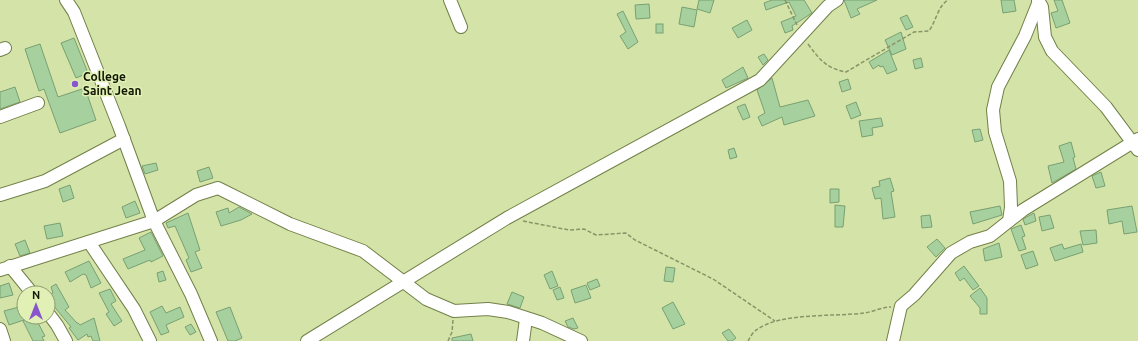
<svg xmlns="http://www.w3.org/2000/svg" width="1138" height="341" font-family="Ubuntu,sans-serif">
	<rect width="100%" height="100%" fill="#d4e4a8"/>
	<g fill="#a7d09f" stroke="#79a071">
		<polygon points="699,0 714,0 710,13 697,9"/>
		<polygon points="772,0 804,0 812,13 792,26 793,30 785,33 781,22 796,16 789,2 766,10 764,3"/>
		<polygon points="844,0 877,0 857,9 860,14 851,18"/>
		<polygon points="1001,0 1014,0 1016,11 1003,13"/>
		<polygon points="1054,0 1062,0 1070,23 1056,28 1051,13 1058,11"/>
		<polygon points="649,4 650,18 636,19 635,5"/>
		<polygon points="682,7 697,10 694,27 679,24"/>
		<polygon points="623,11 638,42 628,49 620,36 626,32 617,14"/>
		<polygon points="907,15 913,27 906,30 900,18"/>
		<polygon points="747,20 752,30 738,38 732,28"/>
		<rect x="656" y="24" width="7" height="9"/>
		<polygon points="901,32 906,49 892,55 885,40"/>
		<polygon points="74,38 88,73 76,78 61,43"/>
		<polygon points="40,44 58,97 85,88 96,120 60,133 44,89 39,91 25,49"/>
		<polygon points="889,50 897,70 887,74 883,66 880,67 879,65 873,69 869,62"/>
		<polygon points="764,54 768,60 763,65 758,57"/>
		<polygon points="921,58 923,67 915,69 913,60"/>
		<polygon points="743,67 748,78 726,88 722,80"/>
		<polygon points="772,78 780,107 808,100 815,116 784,125 782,117 762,126 758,117 765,113 757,90"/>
		<polygon points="848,79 851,89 842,92 839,82"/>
		<polygon points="15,87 20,102 0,109 0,92"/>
		<polygon points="856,102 861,115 851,119 846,106"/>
		<polygon points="745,104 750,117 743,120 737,107"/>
		<polygon points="881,118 883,126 872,128 873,135 862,137 859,121"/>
		<polygon points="980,129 983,140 975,142 972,130"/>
		<polygon points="1071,142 1075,157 1073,158 1076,169 1052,183 1048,166 1064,162 1059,146"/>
		<polygon points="734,148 737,157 730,159 728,150"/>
		<polygon points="156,163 158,170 145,174 142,166"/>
		<polygon points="209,167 213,178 200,182 197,171"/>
		<polygon points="1101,172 1105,186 1096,188 1092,176"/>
		<polygon points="890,178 894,191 891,192 895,217 883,219 881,198 875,199 872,188 880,186 879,181"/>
		<polygon points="70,185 74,198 63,202 59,189"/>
		<polygon points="830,189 839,189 839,202 830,203"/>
		<polygon points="135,201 140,213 126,218 122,207"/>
		<polygon points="835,205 845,206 843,227 835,227"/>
		<polygon points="1000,206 1002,215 973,224 970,212"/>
		<polygon points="1132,206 1137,232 1124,234 1122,221 1109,224 1107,210"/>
		<polygon points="239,207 252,214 241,220 221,226 216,212 228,208 229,213"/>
		<polygon points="188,213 200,250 195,252 202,268 191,272 186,260 189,258 175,226 168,228 166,223"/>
		<polygon points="1034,213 1036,221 1025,225 1023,219"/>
		<polygon points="930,215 932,227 922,228 921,216"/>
		<polygon points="1050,215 1054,228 1042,231 1039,217"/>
		<polygon points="60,223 63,236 47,239 44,226"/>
		<polygon points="1021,225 1025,236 1022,237 1026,249 1019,251 1011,229"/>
		<polygon points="1096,230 1097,243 1083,245 1080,231"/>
		<polygon points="151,232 163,256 151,262 150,260 128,269 123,259 145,250 139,238"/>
		<polygon points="937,239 945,248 936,257 927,247"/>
		<polygon points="25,240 30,253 20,256 15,244"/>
		<polygon points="999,243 1002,257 985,261 983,249"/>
		<polygon points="1062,244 1064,249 1081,244 1083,252 1055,261 1050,248"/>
		<polygon points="1033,251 1038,265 1026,269 1021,255"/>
		<polygon points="89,261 101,283 91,288 86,275 83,274 70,282 65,272"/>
		<polygon points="964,266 979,286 973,290 964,278 960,281 955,273"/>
		<polygon points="666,267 675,268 673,282 664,281"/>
		<polygon points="163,271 166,280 159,282 157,273"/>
		<polygon points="552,271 558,286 550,289 544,275"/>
		<polygon points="597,279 600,286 590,290 587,283"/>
		<polygon points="9,283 13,295 0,298 0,286"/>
		<polygon points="56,284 69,307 65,310 77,323 78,323 80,325 94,318 100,341 93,341 91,336 88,337 87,334 78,340 69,328 71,327 48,299 49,297 48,295 53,293 51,287"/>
		<polygon points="586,285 591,298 575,303 571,290"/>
		<polygon points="560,287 564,298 557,300 553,290"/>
		<polygon points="980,288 987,298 987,314 980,314 980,308 970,296"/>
		<polygon points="110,289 116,301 111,304 122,321 114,326 106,314 109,312 99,293"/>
		<polygon points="512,292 524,297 520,308 507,304"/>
		<polygon points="673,302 685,324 673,329 662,308"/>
		<polygon points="162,306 166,313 180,307 184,317 166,325 169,332 161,335 150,312"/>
		<polygon points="19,307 24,320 9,325 4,311"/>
		<polygon points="230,307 242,338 235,341 228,341 216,312"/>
		<polygon points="31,317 33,321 36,319 45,336 42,337 44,341 33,341 23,321"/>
		<polygon points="573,318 578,328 574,329 568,327 565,321"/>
		<polygon points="191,324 196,332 190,335 185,327"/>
		<polygon points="729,329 736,338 732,341 728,341 722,333"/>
		<polygon points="471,334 473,341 452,341 452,338"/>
	</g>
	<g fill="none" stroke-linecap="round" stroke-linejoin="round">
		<defs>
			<g id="minor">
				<polyline points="66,0 74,12 119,126 154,221 191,294 211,341"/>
				<polyline points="450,0 461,27"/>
				<polyline points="1038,0 1042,7 1045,37 1052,51 1106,107 1138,150"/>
				<polyline points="0,50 5,48"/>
				<polyline points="0,117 38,103"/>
				<polyline points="0,195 45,181 124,139"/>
				<polyline points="1009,221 1011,207 1010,181 995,132 993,110 998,87 1025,36 1039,1"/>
				<polyline points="89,242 134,309 150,341"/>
				<polyline points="10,266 32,293"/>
				<polyline points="0,270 154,221 196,195 218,188 290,224 363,251 426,299 454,311 488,309 508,312 542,323 581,341"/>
				<polyline points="48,313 57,325 66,341"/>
				<polyline points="0,329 4,341"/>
				<polyline points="307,341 507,218 760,80 828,6 837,0"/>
				<polyline points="523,341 526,319"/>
				<polyline points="893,341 901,306 914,295 951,253 970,242 990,236 1023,210 1138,139"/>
			</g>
		</defs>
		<use href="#minor" stroke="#728048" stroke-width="14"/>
		<g stroke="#889467" stroke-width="1.5" stroke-dasharray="4 2" stroke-linecap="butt">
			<polyline points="785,0 797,25"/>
			<path d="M 808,44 C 820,60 826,68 846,72 L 914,32 L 929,31 C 936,21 938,6 948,0"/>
			<polyline points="523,221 569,230 584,229 596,235 626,233 635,240 713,279 775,321"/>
			<polyline points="448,341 452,332 453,320"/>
			<path d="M 748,341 C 750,338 752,333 755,331 C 778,312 834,317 864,313 C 873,312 881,307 891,307"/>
		</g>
		<use href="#minor" stroke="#fff" stroke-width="12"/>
	</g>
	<circle fill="#8855cd" stroke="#e1f1b5" stroke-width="1.5" cx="75" cy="84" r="4"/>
	<g text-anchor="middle" stroke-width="3" stroke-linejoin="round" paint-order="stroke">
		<g font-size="12" font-weight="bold" fill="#121702" stroke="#e1f1b5" text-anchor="start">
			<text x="83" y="81">College<tspan x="83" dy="14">Saint Jean</tspan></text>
		</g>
	</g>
	<g transform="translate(36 305)"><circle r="19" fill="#e1f1b5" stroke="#8e9a6d"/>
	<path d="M0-3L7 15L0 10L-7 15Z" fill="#8855cd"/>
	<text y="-6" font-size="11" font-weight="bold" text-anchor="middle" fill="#121702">N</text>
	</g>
</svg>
